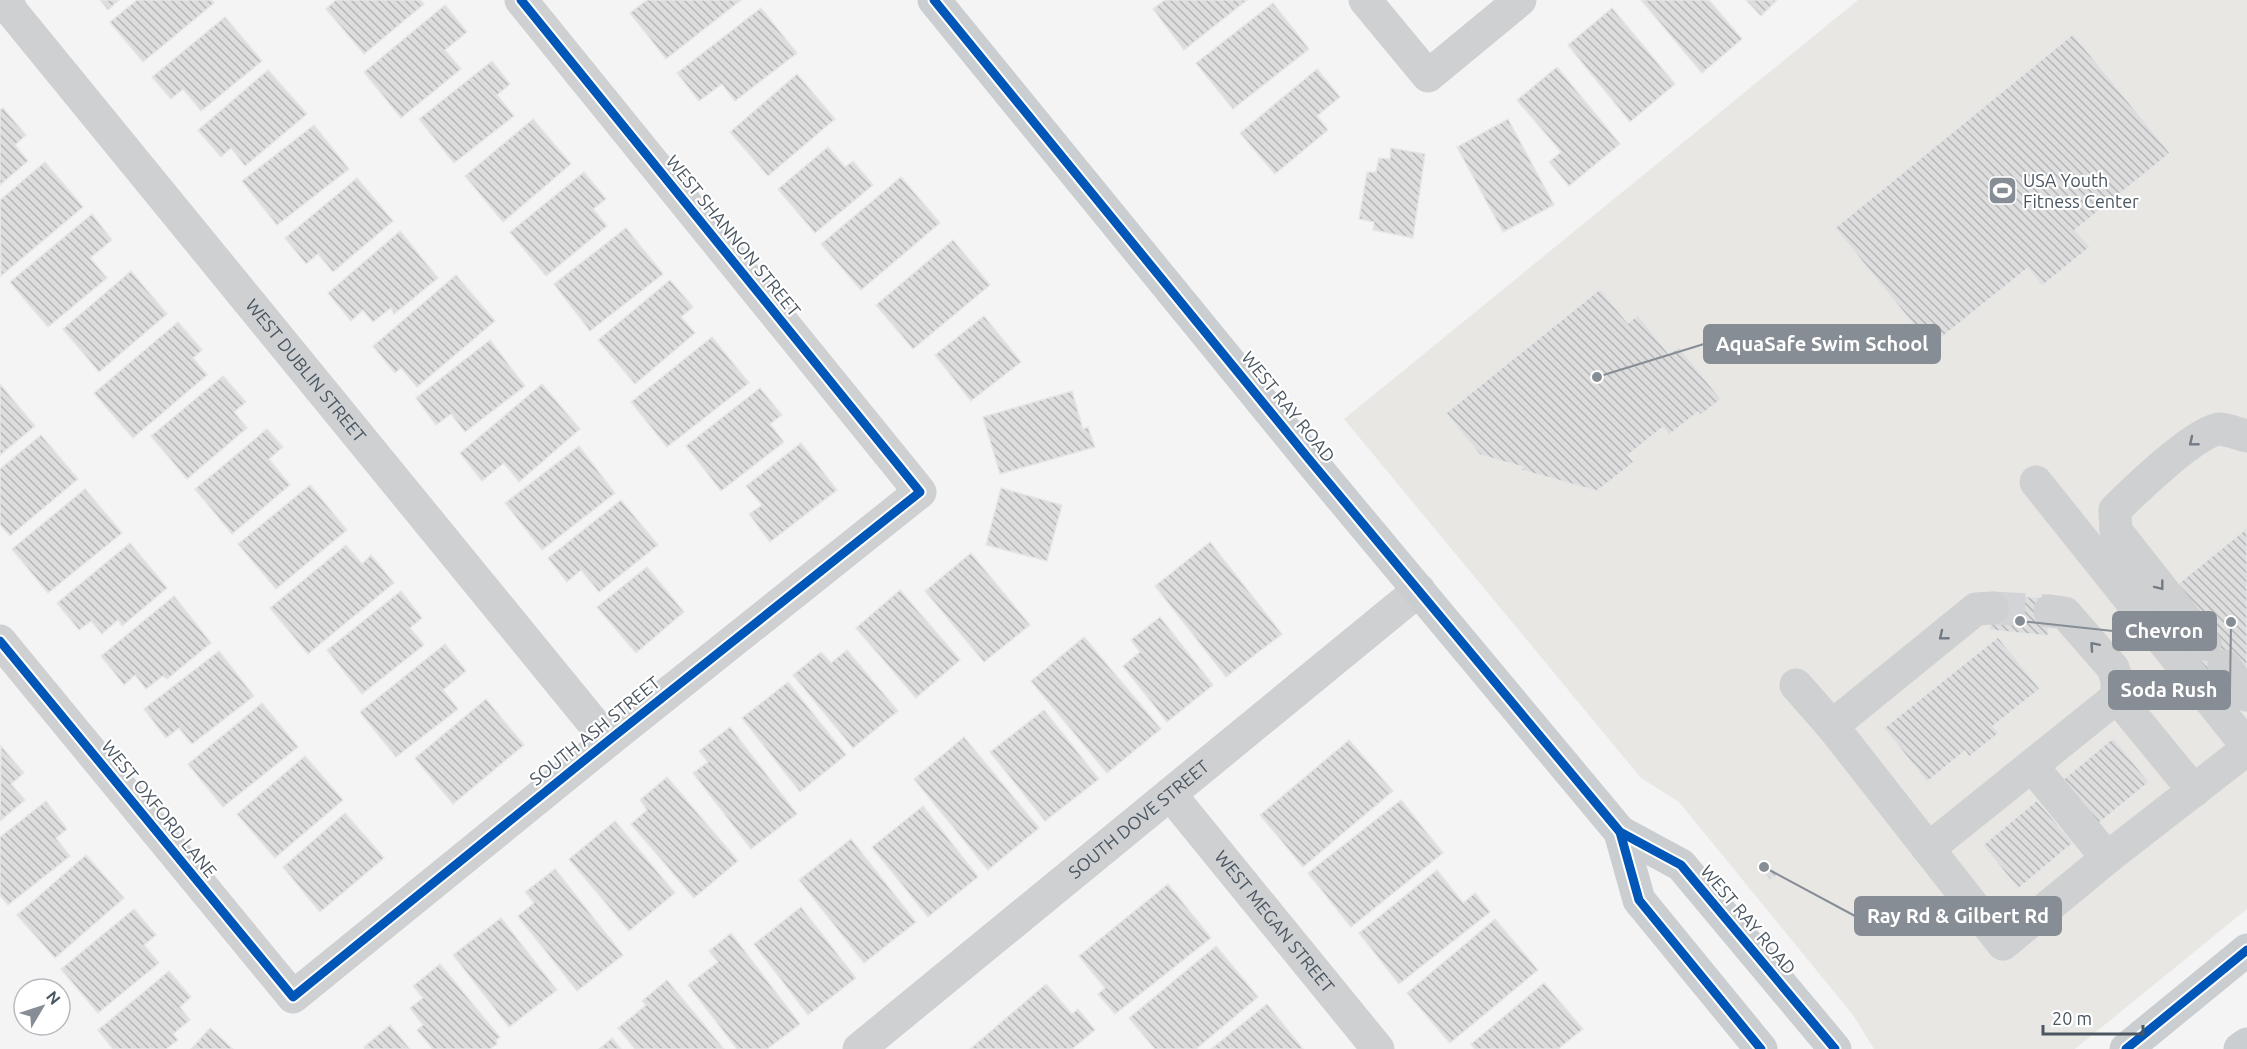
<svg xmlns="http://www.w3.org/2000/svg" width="2247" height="1049" font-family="Ubuntu,sans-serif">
	<defs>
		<pattern id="building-back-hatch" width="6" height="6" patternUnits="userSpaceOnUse" patternTransform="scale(1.5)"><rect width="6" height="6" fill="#ddddde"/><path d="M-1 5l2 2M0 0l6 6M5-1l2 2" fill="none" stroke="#b5b6b7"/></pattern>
	</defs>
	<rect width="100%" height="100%" fill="#f4f4f4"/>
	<polygon fill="#e8e7e3" points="1858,0 2247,0 2247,909 2075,1049 1874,1049 1853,1015 1679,802 1641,778 1344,419"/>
	<g fill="url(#building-back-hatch)" stroke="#e5e6e7" stroke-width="1.5">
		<polygon points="100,0 119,0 108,10"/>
		<polygon points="137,0 212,0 214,3 143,62 110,22"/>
		<polygon points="336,0 420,0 424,4 364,54 326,9"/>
		<polygon points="647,0 741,0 666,59 630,13"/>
		<polygon points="1165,0 1247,0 1184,50 1153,9"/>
		<polygon points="1641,0 1709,0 1742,39 1702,73"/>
		<polygon points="1746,0 1777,0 1761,16"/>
		<polygon points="1273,3 1309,49 1233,109 1196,63"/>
		<polygon points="445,5 467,32 445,50 461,69 401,118 364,72"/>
		<polygon points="761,8 797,53 735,101 722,84 699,101 677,73"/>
		<polygon points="1612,8 1675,84 1630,122 1568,45"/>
		<polygon points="225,17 262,61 201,111 183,89 171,99 152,77"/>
		<polygon points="2073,34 2170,153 2075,230 2090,247 2042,286 2028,268 1931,346 1835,228"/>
		<polygon points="492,61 510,84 497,95 514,116 454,163 419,119"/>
		<polygon points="1557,67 1620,144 1569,186 1549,162 1561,152 1517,100"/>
		<polygon points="1317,69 1340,97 1317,116 1328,130 1275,174 1240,133"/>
		<polygon points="268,70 307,114 245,166 231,148 221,157 198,130"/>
		<polygon points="797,74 835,119 768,176 730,132"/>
		<polygon points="3,108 26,135 15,145 28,161 0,185 0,110"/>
		<polygon points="533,119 571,164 503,222 465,176"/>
		<polygon points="1508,119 1554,205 1503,232 1457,147"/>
		<polygon points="314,125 349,169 277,225 242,181"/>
		<polygon points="828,147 845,167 853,161 873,185 815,233 778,189"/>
		<polygon points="1391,148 1425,154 1413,238 1373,230 1374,222 1359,219 1367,172 1376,172 1379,158 1390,159"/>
		<polygon points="45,162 83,207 1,276 0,200"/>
		<polygon points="584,172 606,199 593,209 607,226 546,276 510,232"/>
		<polygon points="901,177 940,223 861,290 821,244"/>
		<polygon points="357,178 393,221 333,272 318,254 306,264 285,238"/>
		<polygon points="92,214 112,240 90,258 107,278 48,327 10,282"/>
		<polygon points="626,228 663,274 590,331 554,284"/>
		<polygon points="400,231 438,278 394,314 391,308 373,322 363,310 351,321 328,293"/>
		<polygon points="953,240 990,285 913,349 876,305"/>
		<polygon points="131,271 167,314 99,372 63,329"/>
		<polygon points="456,275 495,321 417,387 401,368 395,373 373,346"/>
		<polygon points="670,280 693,307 681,317 695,333 635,384 598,340"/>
		<polygon points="1600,289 1628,323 1638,315 1669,354 1679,347 1721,399 1701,415 1698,412 1669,435 1663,427 1628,455 1634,462 1597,491 1521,470 1523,467 1480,455 1446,413"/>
		<polygon points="984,316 1021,362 971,401 935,355"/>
		<polygon points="178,322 202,350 193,358 207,375 133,438 94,393"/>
		<polygon points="712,337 749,383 667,447 631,402"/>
		<polygon points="490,340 525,386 465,432 451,414 436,425 416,398"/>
		<polygon points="223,376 246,402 234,412 247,428 187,479 151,436"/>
		<polygon points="0,384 35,426 0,455"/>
		<polygon points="542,384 580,429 519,482 504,463 482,481 460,453"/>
		<polygon points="760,388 782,415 770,424 784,442 721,491 686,446"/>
		<polygon points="1072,391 1083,429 1088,427 1095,447 1000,474 983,417"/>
		<polygon points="267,429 283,447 269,459 290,485 232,534 195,489"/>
		<polygon points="41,435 78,479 10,536 0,525 0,469"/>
		<polygon points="801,443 837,490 770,542 749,514 762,505 746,486"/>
		<polygon points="579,446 615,493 542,550 505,503"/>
		<polygon points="310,485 347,530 276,589 238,544"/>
		<polygon points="1001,488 1062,505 1047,561 986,545"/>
		<polygon points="85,489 122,533 48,593 12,549"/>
		<polygon points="621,500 658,545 599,592 581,570 567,582 548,558"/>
		<polygon points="2247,528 2247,674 2211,676 2193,653 2174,587"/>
		<polygon points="1210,542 1282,634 1226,677 1155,586"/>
		<polygon points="130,543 167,588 122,626 118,620 102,634 91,621 79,630 57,603"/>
		<polygon points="346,545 362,564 371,555 394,583 308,654 270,608"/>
		<polygon points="971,553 1030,625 984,662 925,591"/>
		<polygon points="647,567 684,612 636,653 597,607"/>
		<polygon points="900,590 960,660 916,698 856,628"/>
		<polygon points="401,591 422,618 410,628 424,645 362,694 327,650"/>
		<polygon points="1993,593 2051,599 2048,636 1989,630"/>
		<polygon points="174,596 211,643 167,679 163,676 146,689 135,675 124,685 101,656"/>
		<polygon points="1160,617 1213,685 1167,722 1123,666 1140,652 1131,640"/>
		<polygon points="1084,637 1161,729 1107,773 1031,681"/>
		<polygon points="1998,637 2040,689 1993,726 1999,733 1969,757 1965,751 1927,782 1884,728"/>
		<polygon points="445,644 466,671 443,690 458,709 396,757 360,712"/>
		<polygon points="847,650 898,711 853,748 793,675 821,652 831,663"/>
		<polygon points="219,651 254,696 192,744 179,728 166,738 144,709"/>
		<polygon points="788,682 846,755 800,792 742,718"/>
		<polygon points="486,699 524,745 453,804 415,758"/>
		<polygon points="262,703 298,747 223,807 188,764"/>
		<polygon points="1044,710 1099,779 1045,821 990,752"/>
		<polygon points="730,727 797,814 751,849 693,773 708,762 699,751"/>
		<polygon points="964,737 1039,828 988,870 914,779"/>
		<polygon points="2113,738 2149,782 2094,827 2059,783"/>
		<polygon points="1349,740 1393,791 1303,867 1260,815"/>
		<polygon points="1,746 24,773 11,784 25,800 0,821"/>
		<polygon points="305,756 343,800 275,858 237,814"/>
		<polygon points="667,777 738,861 694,898 631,824 647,810 640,800"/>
		<polygon points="1401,800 1443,853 1351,927 1308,873"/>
		<polygon points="2037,800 2073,843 2018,889 1983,845"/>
		<polygon points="46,801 67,829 56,838 70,856 8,905 0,895 0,837"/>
		<polygon points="923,806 978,877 928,917 872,847"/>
		<polygon points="345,813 384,858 320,912 283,867"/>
		<polygon points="615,821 675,893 629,931 569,859"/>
		<polygon points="851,839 916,922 864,963 799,880"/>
		<polygon points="86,855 124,898 55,958 17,915"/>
		<polygon points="1764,859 1777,875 1770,880 1757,864"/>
		<polygon points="555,869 623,955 577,991 518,916 534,903 525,892"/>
		<polygon points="1437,870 1463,903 1475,893 1490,912 1399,984 1359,933"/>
		<polygon points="1168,884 1211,938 1115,1014 1098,994 1105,988 1079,956"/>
		<polygon points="801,907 856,978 808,1015 754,944"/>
		<polygon points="134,909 156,935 144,945 159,963 98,1013 61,969"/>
		<polygon points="501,918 557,990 509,1027 453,955"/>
		<polygon points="1495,919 1538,970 1450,1043 1407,993"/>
		<polygon points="731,933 800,1024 767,1049 737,1049 688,985 718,962 709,951"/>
		<polygon points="1216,946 1258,997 1196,1049 1155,1049 1129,1018"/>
		<polygon points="440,964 500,1037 496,1040 497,1044 490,1049 433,1049 417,1030 423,1025 410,1008 423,998 413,986"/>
		<polygon points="169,971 191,997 180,1007 190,1020 173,1034 178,1040 166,1049 113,1049 98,1030"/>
		<polygon points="667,980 724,1049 635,1049 618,1028 646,1005 642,1001"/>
		<polygon points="1544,983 1583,1029 1558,1049 1475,1049 1471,1044"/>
		<polygon points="1046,984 1072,1014 1078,1009 1095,1030 1072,1049 970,1049"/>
		<polygon points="1267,1004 1303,1049 1211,1049"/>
		<polygon points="390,1025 410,1049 365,1049 364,1047"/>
		<polygon points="210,1028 233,1049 191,1049"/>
		<polygon points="612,1038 621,1049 599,1049"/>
	</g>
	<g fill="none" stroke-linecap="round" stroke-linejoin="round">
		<polyline stroke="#d2d4d7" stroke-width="33" stroke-dasharray="33 16" stroke-linecap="butt" points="1992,608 2050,611"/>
		<g stroke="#ced0d2" stroke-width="33">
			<path id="s1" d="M 6,0 L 13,13 L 608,741"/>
			<polyline points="1365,0 1428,76 1520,0"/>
			<polyline points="2036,482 2247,746"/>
			<polyline points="2050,611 2065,613 2113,668 2117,680 2117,697"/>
			<polyline points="0,641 293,997 608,741 920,492 521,0"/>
			<path d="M 2205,644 L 2116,531 L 2115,510 C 2132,493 2198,429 2220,429 C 2229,430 2239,434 2247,436"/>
			<polyline points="2224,666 2247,695"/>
			<polyline points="1796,685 1832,726 2003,944 2107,858 2247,749"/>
			<polyline points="1832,726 1976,609 1992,608"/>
			<polyline points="2032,766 2107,858"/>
			<path id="s2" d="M 1170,794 L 1378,1049"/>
			<polyline points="1928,849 2117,697 2194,791"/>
			<path id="s3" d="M 859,1049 L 1419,590"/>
		</g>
		<g stroke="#caced1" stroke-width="33">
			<polyline points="934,0 1308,458 1620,832 1681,865 1835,1049"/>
			<polyline points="1620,832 1639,900 1761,1049"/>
			<polyline points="2126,1049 2247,950"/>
			<polyline points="2240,1049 2247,1044"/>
		</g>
		<defs>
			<g id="cycleway">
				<polyline points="934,0 1308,458 1620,832 1681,865 1835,1049"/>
				<polyline points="0,641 293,997 608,741 920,492 521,0"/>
				<polyline points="1620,832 1639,900 1761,1049"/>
				<polyline points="2126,1049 2247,950"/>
			</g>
		</defs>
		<use href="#cycleway" stroke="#fff" stroke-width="13"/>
		<use href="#cycleway" stroke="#0057b8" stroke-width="9"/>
	</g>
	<defs><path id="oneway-chevron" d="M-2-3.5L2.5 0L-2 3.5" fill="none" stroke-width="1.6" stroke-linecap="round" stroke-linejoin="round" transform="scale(1.5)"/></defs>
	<g stroke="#727b83">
		<use href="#oneway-chevron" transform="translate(2193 442) rotate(141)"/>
		<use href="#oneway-chevron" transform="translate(2160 586) rotate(52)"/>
		<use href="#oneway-chevron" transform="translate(1943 636) rotate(141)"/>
		<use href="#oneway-chevron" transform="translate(2094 646) rotate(-131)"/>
	</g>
	<defs>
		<symbol id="stadium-square" viewBox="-11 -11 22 22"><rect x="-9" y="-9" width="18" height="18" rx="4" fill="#868d94" stroke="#fff"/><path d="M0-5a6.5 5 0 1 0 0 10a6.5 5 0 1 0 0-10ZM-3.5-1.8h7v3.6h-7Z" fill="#fff"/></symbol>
	</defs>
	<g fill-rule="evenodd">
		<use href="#stadium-square" x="1986" y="174" width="33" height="33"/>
	</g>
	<g text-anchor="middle" stroke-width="4.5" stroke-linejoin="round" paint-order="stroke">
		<g font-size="18" fill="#4a5661" stroke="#fff" text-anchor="start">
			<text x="2023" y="187">USA Youth<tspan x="2023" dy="21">Fitness Center</tspan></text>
		</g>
		<g font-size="18" fill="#4a5661" stroke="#fff">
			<text transform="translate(733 236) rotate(51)" y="6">WEST SHANNON STREET</text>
			<text dy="6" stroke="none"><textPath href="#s1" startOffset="477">WEST DUBLIN STREET</textPath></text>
			<text transform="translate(1288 407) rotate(51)" y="6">WEST RAY ROAD</text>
			<text transform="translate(595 731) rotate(-39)" y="6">SOUTH ASH STREET</text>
			<text transform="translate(159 809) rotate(51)" y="6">WEST OXFORD LANE</text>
			<text dy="6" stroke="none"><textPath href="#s3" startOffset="362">SOUTH DOVE STREET</textPath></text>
			<text transform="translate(1748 920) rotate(50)" y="6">WEST RAY ROAD</text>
			<text dy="6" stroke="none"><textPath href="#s2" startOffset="165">WEST MEGAN STREET</textPath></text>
		</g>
	</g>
	<path fill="none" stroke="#868d94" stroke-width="2" d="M1597 377L1704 344M2020 621L2113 631M2231 622L2230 690M1764 867L1855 916"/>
	<g fill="#868d94" stroke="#fff" stroke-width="2">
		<circle cx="1597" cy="377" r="6"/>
		<circle cx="2020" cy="621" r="6"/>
		<circle cx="2231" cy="622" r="6"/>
		<circle cx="1764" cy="867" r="6"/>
	</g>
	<g fill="#868d94" stroke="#868d94" stroke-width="2">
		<rect x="1704" y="325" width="236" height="38" rx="6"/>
		<rect x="2113" y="612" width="103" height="38" rx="6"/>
		<rect x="2109" y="671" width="121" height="38" rx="6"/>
		<rect x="1855" y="897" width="206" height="38" rx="6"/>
	</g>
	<g font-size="20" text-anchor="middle" font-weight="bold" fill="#fff">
		<text x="1822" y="351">AquaSafe Swim School</text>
		<text x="2164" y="638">Chevron</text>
		<text x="2169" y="697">Soda Rush</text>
		<text x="1958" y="923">Ray Rd &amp; Gilbert Rd</text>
	</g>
	<g transform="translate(42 1007) rotate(51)"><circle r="28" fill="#ffffff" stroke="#b7bbc0" stroke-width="1.5"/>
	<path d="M0-4.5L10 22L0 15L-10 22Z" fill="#868d94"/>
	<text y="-9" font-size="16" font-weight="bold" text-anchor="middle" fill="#4a5661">N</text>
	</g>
	<path d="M2043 1025v9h100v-9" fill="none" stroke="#4a5661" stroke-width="3"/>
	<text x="2052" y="1025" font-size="18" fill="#4a5661" stroke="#ffffff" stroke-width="4.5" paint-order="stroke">20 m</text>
</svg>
